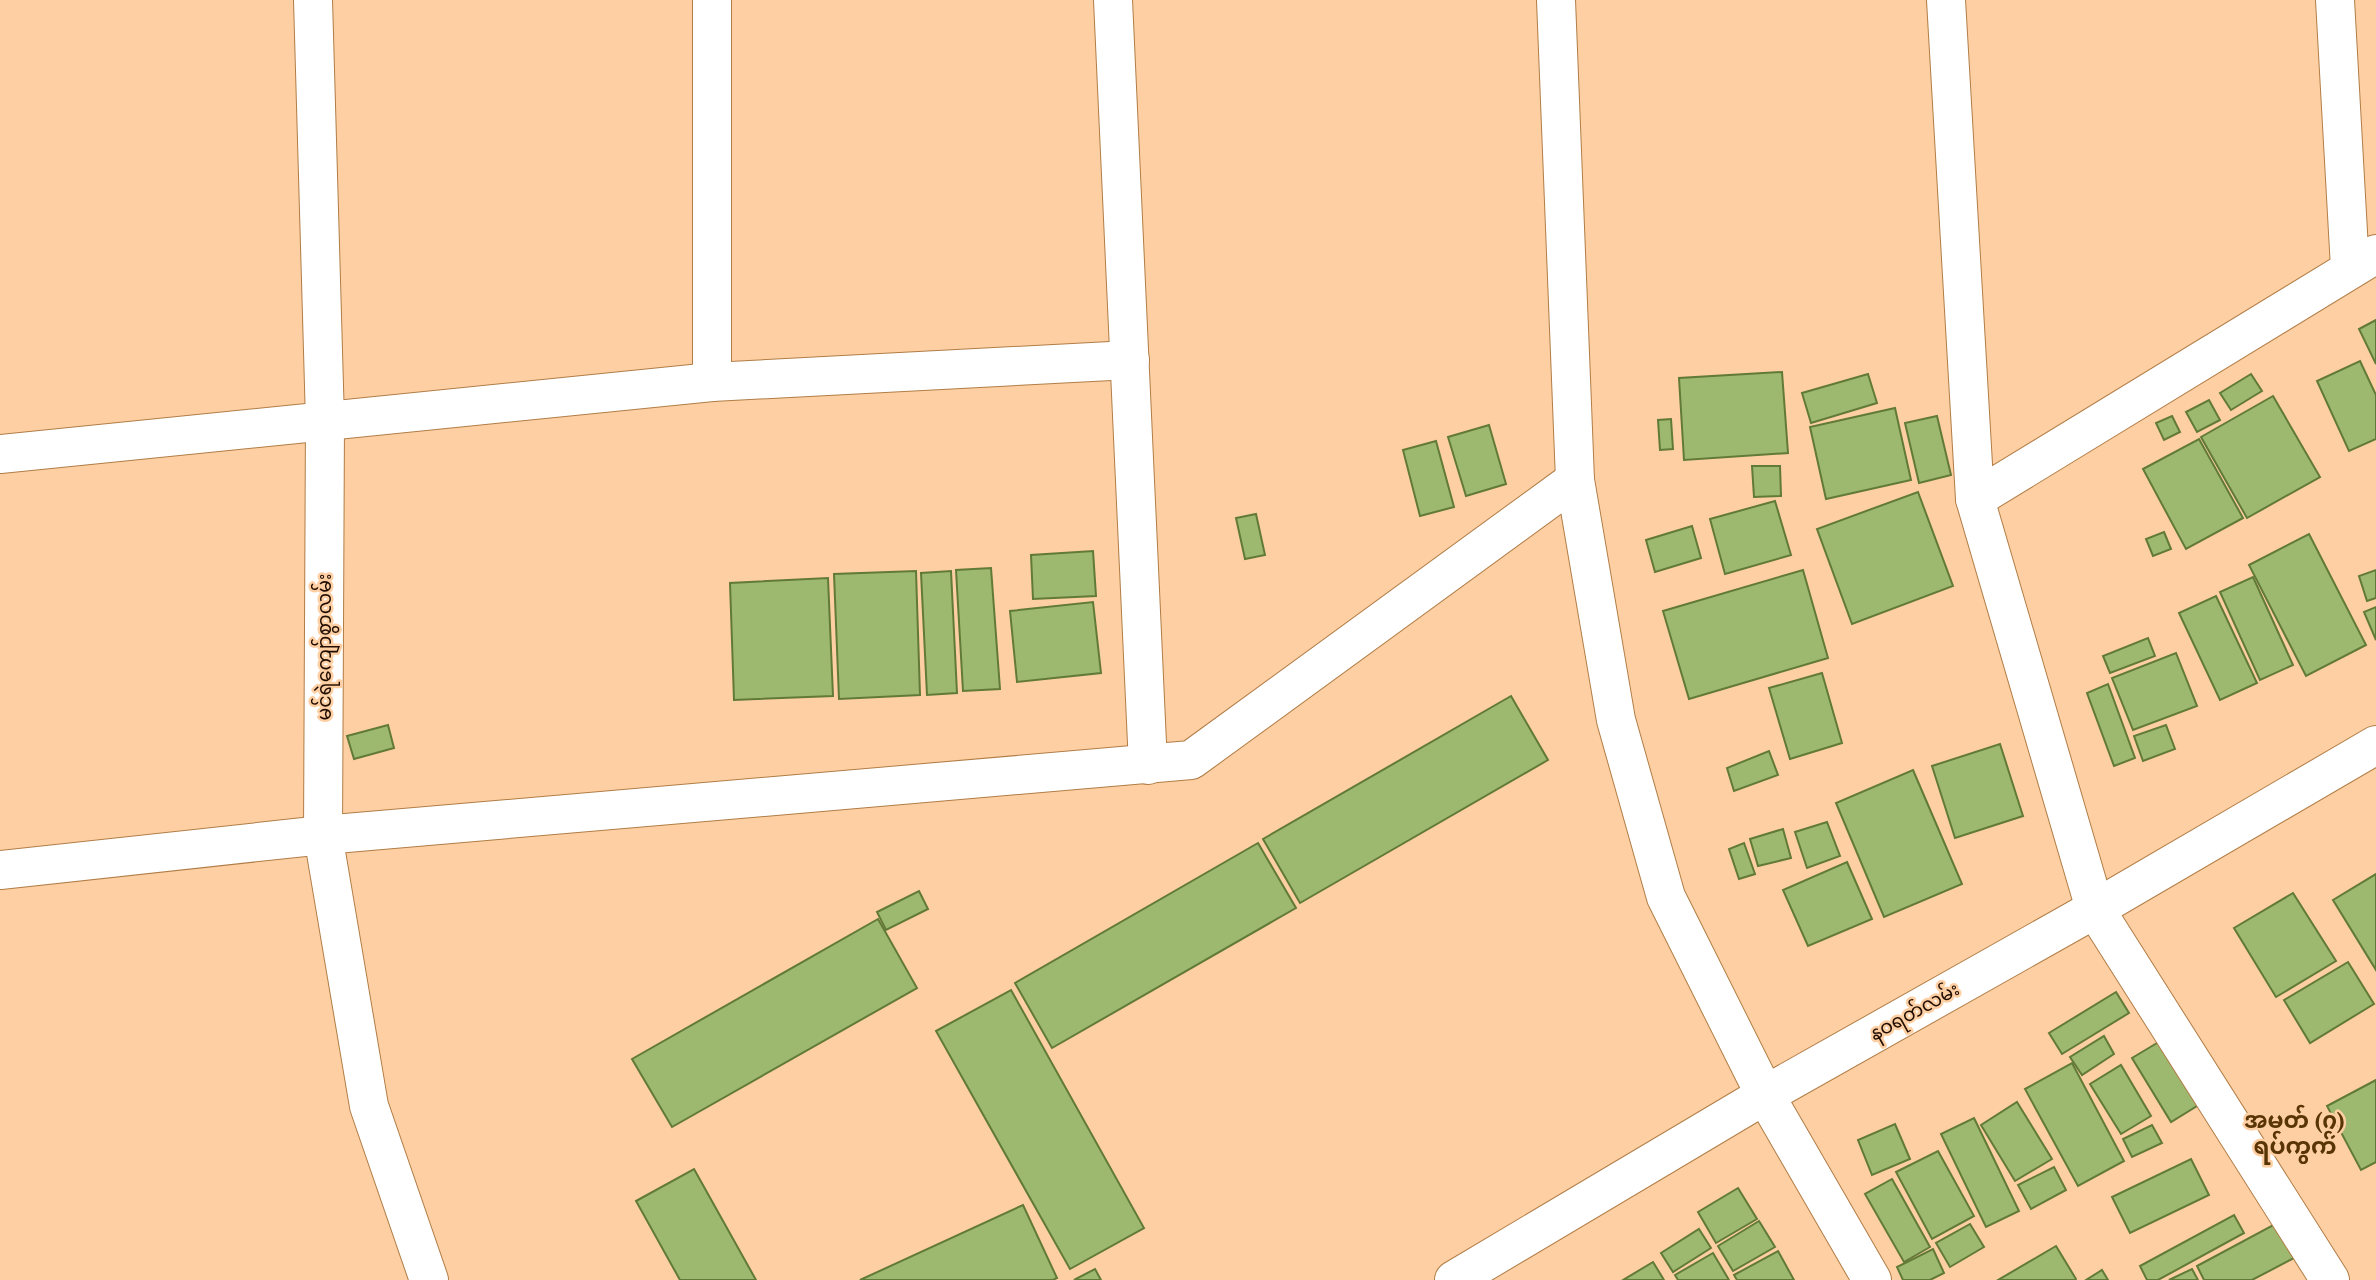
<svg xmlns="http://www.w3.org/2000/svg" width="2376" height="1280" font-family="'Crimson Pro','Noto Sans Myanmar',serif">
	<rect width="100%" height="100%" fill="#fdcfa3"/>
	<g fill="#9db86f" stroke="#627a37" stroke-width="2">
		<polygon points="2376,320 2376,364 2359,329"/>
		<polygon points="2360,361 2376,395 2376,439 2349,451 2317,381"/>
		<polygon points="1782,372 1788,453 1684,460 1679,378"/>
		<polygon points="1868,374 1877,403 1811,423 1802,393"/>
		<polygon points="2251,374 2262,391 2231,410 2220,393"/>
		<polygon points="2273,396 2320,477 2247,518 2201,437"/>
		<polygon points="2209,400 2220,420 2197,432 2186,412"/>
		<polygon points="1895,408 1911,480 1826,499 1810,427"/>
		<polygon points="1937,416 1951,475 1919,483 1905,423"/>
		<polygon points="2172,416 2180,432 2164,440 2156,423"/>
		<polygon points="1671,419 1673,449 1660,450 1658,420"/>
		<polygon points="1489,425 1506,484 1466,496 1448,437"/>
		<polygon points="2199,439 2243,518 2186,549 2143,469"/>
		<polygon points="1436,441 1454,507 1420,516 1403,450"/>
		<polygon points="1752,466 1780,466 1781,496 1754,497"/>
		<polygon points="1918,492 1953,586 1852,624 1817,529"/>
		<polygon points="1775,501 1791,555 1725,574 1710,519"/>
		<polygon points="1256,514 1265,555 1245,559 1236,518"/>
		<polygon points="1692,526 1701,558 1655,572 1646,540"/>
		<polygon points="2164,532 2171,549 2153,556 2146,539"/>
		<polygon points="2309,534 2366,645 2306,676 2249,565"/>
		<polygon points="1093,551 1096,596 1033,599 1031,555"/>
		<polygon points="991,568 1000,689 963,691 956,570"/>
		<polygon points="1803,570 1828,658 1689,699 1663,611"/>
		<polygon points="2376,570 2376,598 2367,601 2359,576"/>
		<polygon points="916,571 920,695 839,699 834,574"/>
		<polygon points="951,571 957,693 927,695 921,573"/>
		<polygon points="2253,577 2293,665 2260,680 2220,592"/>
		<polygon points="828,578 833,696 734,700 730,583"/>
		<polygon points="2216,596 2257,683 2220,700 2179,613"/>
		<polygon points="1093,602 1101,673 1017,682 1010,611"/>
		<polygon points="2376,607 2376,640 2364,612"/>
		<polygon points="2148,638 2155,656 2110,673 2103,656"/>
		<polygon points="2176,653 2197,706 2133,730 2112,678"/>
		<polygon points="1822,673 1842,743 1790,759 1769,688"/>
		<polygon points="2108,684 2135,758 2114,766 2087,693"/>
		<polygon points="1511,696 1548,760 1300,903 1263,839"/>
		<polygon points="388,725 394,748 354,759 347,736"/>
		<polygon points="2166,725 2175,749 2143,761 2134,736"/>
		<polygon points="2000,744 2023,816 1955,838 1932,766"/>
		<polygon points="1769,751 1778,775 1734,791 1727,768"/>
		<polygon points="1913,770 1962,884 1884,917 1836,803"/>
		<polygon points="1827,822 1840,856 1807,868 1795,832"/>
		<polygon points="1783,829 1791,858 1758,866 1750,839"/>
		<polygon points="1258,843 1296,908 1052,1048 1015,983"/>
		<polygon points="1744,843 1755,874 1739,879 1729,849"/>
		<polygon points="1847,862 1872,919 1808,946 1783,890"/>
		<polygon points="2376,874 2376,970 2333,900"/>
		<polygon points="919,891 928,909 886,930 877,912"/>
		<polygon points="2293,893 2336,961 2276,997 2234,928"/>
		<polygon points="878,919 917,988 672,1127 632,1059"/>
		<polygon points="2348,962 2374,1004 2310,1043 2284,1000"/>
		<polygon points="1011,990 1144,1228 1070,1269 936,1031"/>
		<polygon points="2116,992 2129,1013 2062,1054 2049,1033"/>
		<polygon points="2172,1034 2210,1098 2171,1122 2132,1058"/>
		<polygon points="2104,1036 2114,1054 2082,1075 2070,1057"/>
		<polygon points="2072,1063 2124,1161 2078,1186 2025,1089"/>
		<polygon points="2121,1065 2151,1116 2121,1134 2090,1084"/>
		<polygon points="2376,1080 2376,1162 2361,1170 2327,1106"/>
		<polygon points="2017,1102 2052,1159 2015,1181 1981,1125"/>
		<polygon points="1974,1118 2019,1211 1986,1227 1941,1134"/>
		<polygon points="1895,1124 1910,1159 1872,1175 1858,1140"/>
		<polygon points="2152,1125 2162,1143 2132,1157 2123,1139"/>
		<polygon points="1938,1151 1974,1216 1932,1239 1896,1172"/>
		<polygon points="2191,1159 2209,1195 2130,1233 2112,1197"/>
		<polygon points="2054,1167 2066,1190 2031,1209 2018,1185"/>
		<polygon points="694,1169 756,1280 680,1280 636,1201"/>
		<polygon points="1892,1179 1930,1247 1904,1262 1865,1194"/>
		<polygon points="1738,1188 1757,1219 1716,1243 1698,1212"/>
		<polygon points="1023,1205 1057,1278 1053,1280 860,1280"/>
		<polygon points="2234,1215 2244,1233 2158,1280 2147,1280 2140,1266"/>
		<polygon points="1759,1221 1775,1247 1733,1271 1718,1246"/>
		<polygon points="2277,1223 2296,1257 2252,1280 2204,1280 2197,1266"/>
		<polygon points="1970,1224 1984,1247 1950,1267 1936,1243"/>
		<polygon points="1699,1229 1711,1248 1673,1272 1661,1253"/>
		<polygon points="2056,1246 2076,1279 2075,1280 1998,1280"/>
		<polygon points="1933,1249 1944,1273 1930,1280 1903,1280 1897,1267"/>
		<polygon points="1778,1251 1794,1280 1737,1280 1734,1275"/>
		<polygon points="1713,1253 1729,1280 1678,1280 1675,1275"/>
		<polygon points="1653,1262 1664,1280 1623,1280"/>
		<polygon points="1095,1269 1101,1280 1074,1280"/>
		<polygon points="2192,1269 2198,1280 2169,1280"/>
		<polygon points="2102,1270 2108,1280 2086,1280"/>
	</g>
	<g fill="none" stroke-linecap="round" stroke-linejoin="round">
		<defs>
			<g id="minor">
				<polyline points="313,0 325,421 323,835 369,1106 429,1280"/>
				<polyline points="1113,0 1148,765"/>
				<polyline points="1556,0 1575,480 1616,720 1666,897 1765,1095 1872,1280"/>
				<polyline points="1946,0 1975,499 2095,909 2330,1280"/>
				<polyline points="2335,0 2350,268"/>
				<polyline points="712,382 712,0"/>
				<polyline points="0,454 712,382 1130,360"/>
				<polyline points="1975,499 2376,254"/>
				<polyline points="0,870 323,835 1191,760 1575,480"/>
				<polyline points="1454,1280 1765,1095 2095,909 2376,745"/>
			</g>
		</defs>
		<use href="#minor" stroke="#b17d46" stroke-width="40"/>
		<use href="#minor" stroke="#fff" stroke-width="38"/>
	</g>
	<g text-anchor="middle" stroke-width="5" stroke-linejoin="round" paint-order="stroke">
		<g font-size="19" fill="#210d00" stroke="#fdcfa3">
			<text transform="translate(324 647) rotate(-90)" y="7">မင်ရဲကျော်စွာလမ်း</text>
			<text transform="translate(1914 1011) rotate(-29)" y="7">နဝရတ်လမ်း</text>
		</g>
		<g font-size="23" font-weight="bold" fill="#593405" stroke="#fdcfa3">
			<text x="2295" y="1128">အမှတ် (၇)<tspan x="2295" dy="26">ရပ်ကွက်</tspan></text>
		</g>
	</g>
</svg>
